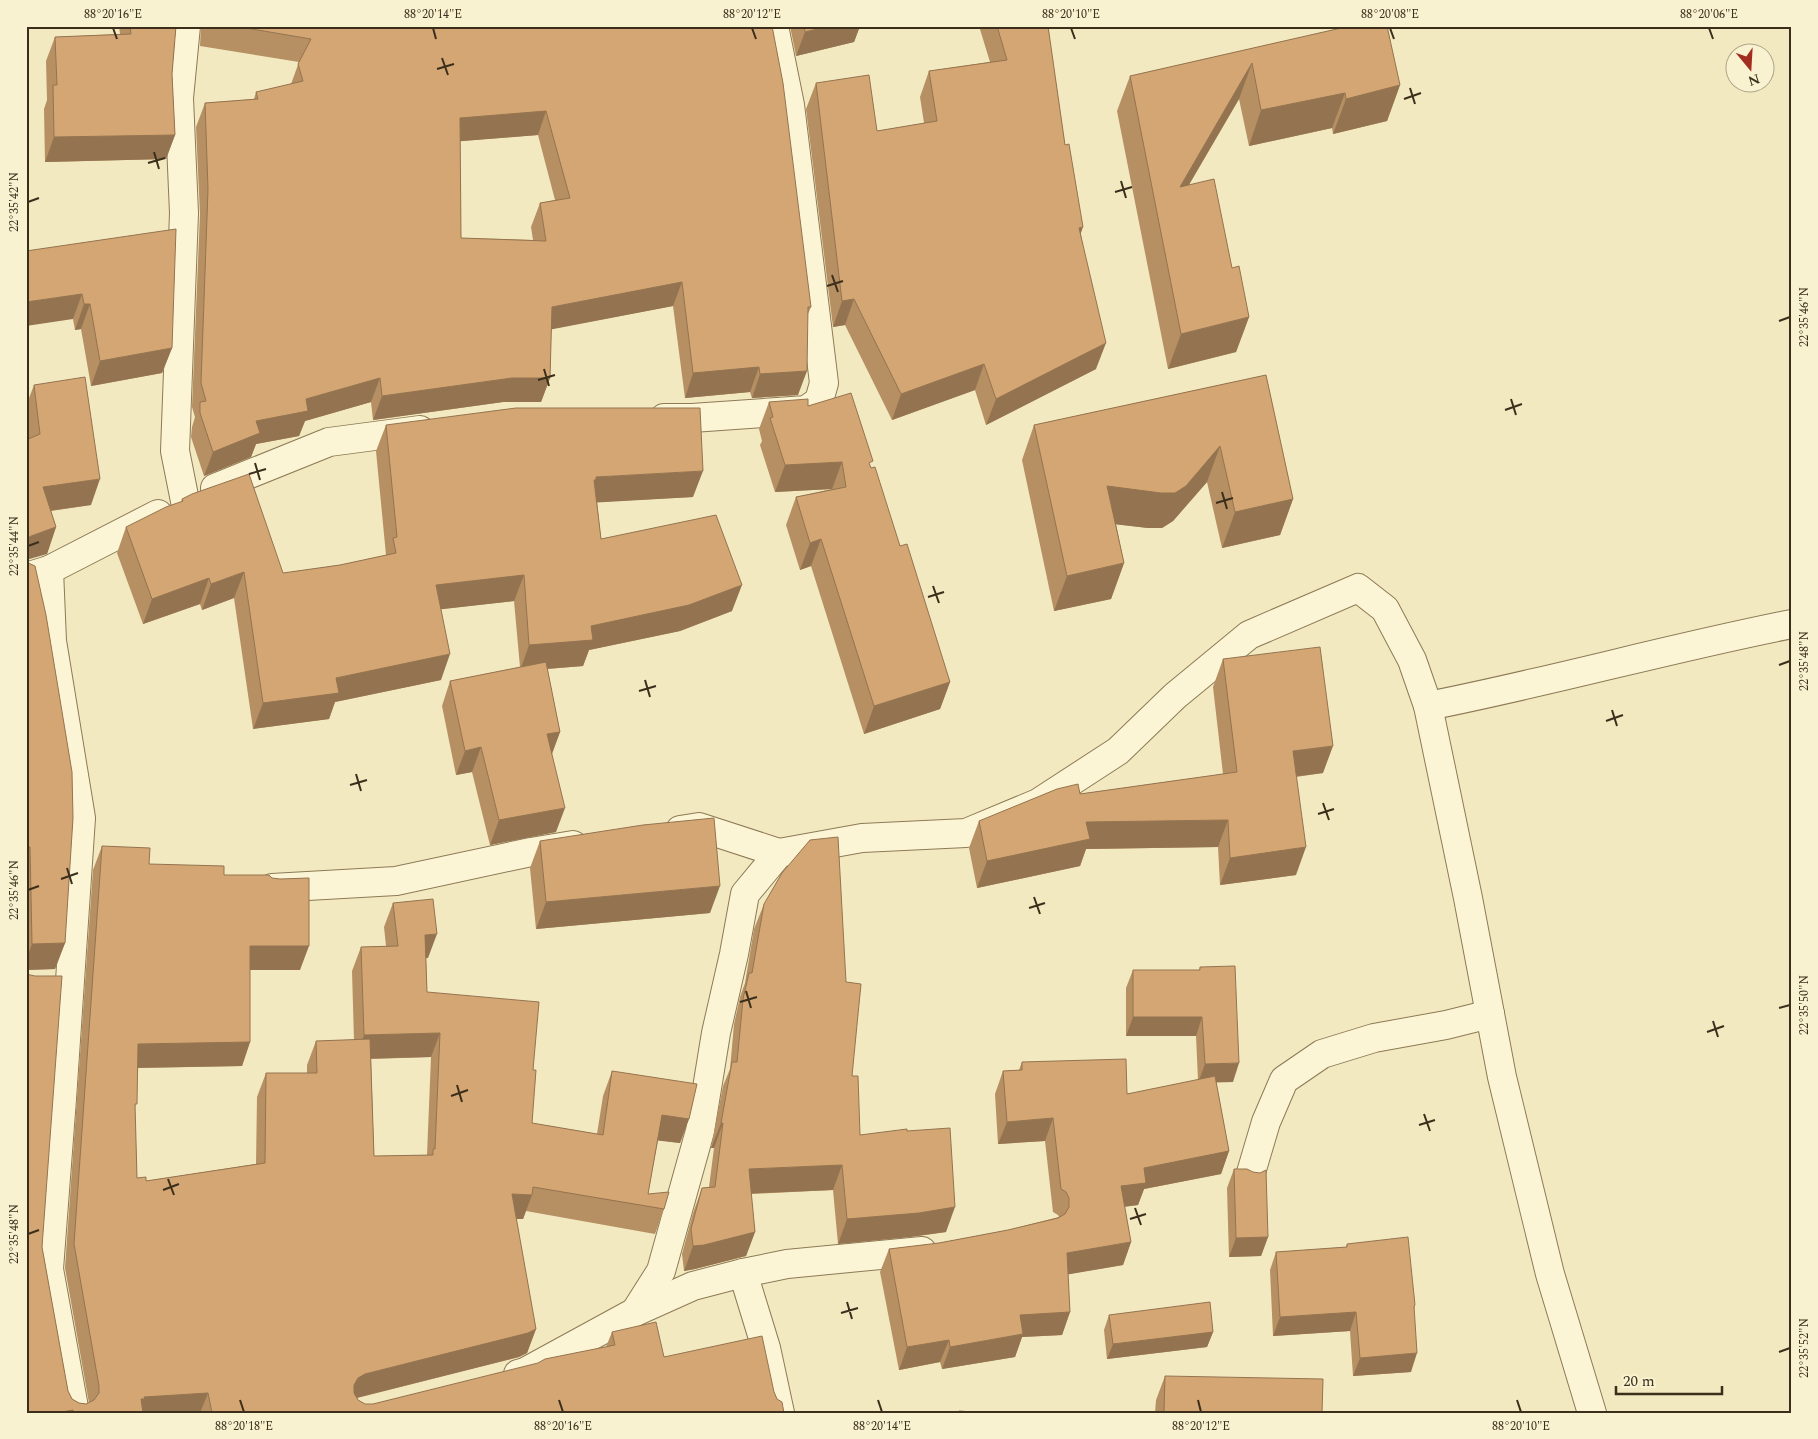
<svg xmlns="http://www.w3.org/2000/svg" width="1818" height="1439" font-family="Spectral,serif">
	<rect width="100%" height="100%" fill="#f2e9c0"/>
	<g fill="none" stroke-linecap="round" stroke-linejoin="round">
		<defs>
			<g id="street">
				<polyline points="664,418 692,418 806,410 819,401 824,383 790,105 774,26"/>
				<polyline points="215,488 329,442 420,430"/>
				<polyline points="185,501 175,451 184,213 179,98 186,26"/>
				<polyline points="49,570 52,641 81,818 62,1099 49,1269 75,1413"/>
				<polyline points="26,577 49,570 158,514"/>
				<path d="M 1428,706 C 1550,682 1670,648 1792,624"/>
				<polyline points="680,830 699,827 779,853"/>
				<polyline points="272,888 396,881 531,852 573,845"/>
				<polyline points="1250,1176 1266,1122 1284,1080 1322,1054 1374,1038 1446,1025 1490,1014"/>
				<polyline points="743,1273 766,1348 780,1413"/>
				<polyline points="635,1312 693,1286 743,1273 787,1264 922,1251"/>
				<polyline points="518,1374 525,1372 635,1312 661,1271 700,1131 716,1033 734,954 745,894 779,853 862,838 966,833 1038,803 1118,751 1175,696 1249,635 1358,588 1385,609 1412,660 1428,706 1468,898 1502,1077 1550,1274 1592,1413"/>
			</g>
		</defs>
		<use href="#street" stroke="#8d7a56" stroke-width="30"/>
		<use href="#street" stroke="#fcf5d5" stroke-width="28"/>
	</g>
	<g fill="#b68f63" fill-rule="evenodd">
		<polygon points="119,26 176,26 172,74 175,135 166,159 45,162 44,109 47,100 46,61 55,37 120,34"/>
		<path d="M 201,26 L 772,26 L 811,307 L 808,314 L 798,395 L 752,398 L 750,392 L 685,398 L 673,306 L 551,329 L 550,378 L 541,402 L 503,402 L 373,420 L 371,402 L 305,421 L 299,436 L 256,444 L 251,457 L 204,476 L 191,437 L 192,427 L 195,417 L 192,407 L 200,214 L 196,127 L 205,103 L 254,99 L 256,92 L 291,84 L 299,62 L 200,46 ZM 538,135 L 555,200 L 540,203 L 531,227 L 533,240 L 461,238 L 460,141 Z"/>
		<polygon points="790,26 860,26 854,42 796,56"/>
		<polygon points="979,26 1053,26 1048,28 1065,145 1081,234 1096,369 986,425 975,390 892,420 845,325 833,327 806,109 816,83 877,131 924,123 920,97 929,71 990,62"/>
		<polygon points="1350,26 1400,85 1387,121 1333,134 1332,128 1249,146 1239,99 1189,185 1232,268 1249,317 1236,352 1168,369 1117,111 1130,76"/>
		<polygon points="26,251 172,348 162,373 91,386 81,329 75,330 73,319"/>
		<polygon points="1266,375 1293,499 1280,535 1222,548 1207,482 1173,521 1162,528 1148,528 1116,524 1124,563 1111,599 1054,611 1022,460 1034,425"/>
		<polygon points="34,385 91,505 51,511 56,527 47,554 26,427 26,406"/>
		<polygon points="769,402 808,406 871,467 950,682 940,709 864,734 811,566 800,570 786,525 796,497 832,489 775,492 760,445 762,441 759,429"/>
		<polygon points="386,425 693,497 597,502 601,539 732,611 680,631 589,650 583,666 547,669 560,732 552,754 556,832 490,845 472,772 456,775 442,706 450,681 520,667 514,601 441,609 441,680 335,702 329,719 253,729 234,598 202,610 200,604 143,624 117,553 126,527 181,502 182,499 283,573 340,565 386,555 376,451"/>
		<polygon points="26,562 65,943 55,969 26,970"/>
		<polygon points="1223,659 1323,773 1296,777 1296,875 1220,885 1218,847 1086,849 1080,866 977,888 969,848 979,821 1080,794 1223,774 1213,687"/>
		<polygon points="540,841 710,913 536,929 530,868"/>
		<path d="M 102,846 L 149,864 L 224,875 L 300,970 L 250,970 L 250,1042 L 242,1066 L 138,1068 L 135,1109 L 137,1178 L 146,1181 L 256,1164 L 257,1097 L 266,1073 L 307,1073 L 307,1065 L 316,1041 L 354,1040 L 352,971 L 361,947 L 386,946 L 384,927 L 393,903 L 428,958 L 426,958 L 427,992 L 533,1070 L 532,1123 L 597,1134 L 603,1096 L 612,1071 L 689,1119 L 680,1143 L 658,1140 L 648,1194 L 664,1209 L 655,1234 L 526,1211 L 523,1219 L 516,1219 L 536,1329 L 527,1353 L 519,1357 L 357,1398 L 358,1400 L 365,1404 L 373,1404 L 606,1347 L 612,1332 L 664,1357 L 774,1392 L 784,1413 L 26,1413 L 42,1247 L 68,1391 L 72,1399 L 79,1403 L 86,1404 L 89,1403 L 65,1268 L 93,870 ZM 431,1057 L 427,1155 L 374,1156 L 371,1059 Z"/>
		<polygon points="764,904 852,1076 860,1135 946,1232 910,1237 838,1244 833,1190 751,1194 755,1232 746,1256 695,1269 684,1271 682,1254 693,1213 702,1188 709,1187 714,1148 711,1148 723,1086 730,1069 734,1024 740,997 745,983 754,929"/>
		<polygon points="1200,967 1233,1082 1216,1082 1229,1151 1221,1174 1144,1189 1138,1205 1124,1207 1131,1242 1123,1265 1068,1274 1070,1312 1062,1335 1022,1337 1015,1357 942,1369 940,1362 899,1370 880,1272 889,1249 939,1243 1008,1230 1059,1217 1058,1215 1053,1212 1045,1141 998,1144 995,1094 1003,1071 1019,1070 1022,1062 1127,1094 1198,1080 1196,1036 1126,1036 1126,988 1133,970 1199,970"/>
		<polygon points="1234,1169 1268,1237 1261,1256 1229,1257 1227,1188"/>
		<polygon points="1347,1244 1415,1305 1414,1309 1411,1372 1353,1376 1350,1331 1273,1336 1270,1270 1276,1252 1346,1247"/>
		<polygon points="1109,1315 1213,1332 1207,1347 1107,1359 1104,1330"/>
		<polygon points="1165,1376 1322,1413 1155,1413 1156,1400"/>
	</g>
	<g fill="#947450">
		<polygon points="829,26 860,26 854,42 796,56 805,32"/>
		<polygon points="1252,63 1239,99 1167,222 1180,187"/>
		<polygon points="1400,85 1387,121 1333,134 1346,99"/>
		<polygon points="1345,93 1332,128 1249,146 1261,110"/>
		<polygon points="546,111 538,135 451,142 460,118"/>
		<polygon points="175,135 166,159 45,162 54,137"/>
		<polygon points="1083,227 1074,253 1079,228"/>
		<polygon points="682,282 673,306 543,331 552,307"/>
		<polygon points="82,294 73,319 26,326 26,302"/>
		<polygon points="854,299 845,325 833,327 842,301"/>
		<polygon points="84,304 90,304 81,329 75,330"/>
		<polygon points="1249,317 1236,352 1168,369 1181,334"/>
		<polygon points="1106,343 1096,369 986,425 996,399"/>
		<polygon points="172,348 162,373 91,386 100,361"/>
		<polygon points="984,364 975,390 892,420 901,394"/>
		<polygon points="759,367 750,392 685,398 693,373"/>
		<polygon points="807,371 798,395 752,398 760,374"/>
		<polygon points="380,378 371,402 305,421 299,436 256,444 251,457 204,476 213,452 256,421 306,399"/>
		<polygon points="512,378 550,378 541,402 503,402 373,420 382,396"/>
		<polygon points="1220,446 1207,482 1173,521 1162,528 1148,528 1095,522 1107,486"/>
		<polygon points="842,462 832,489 775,492 785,465"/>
		<polygon points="703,471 693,497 588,503 594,480 596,477"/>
		<polygon points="100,479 91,505 33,513 43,487"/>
		<polygon points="1293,499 1280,535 1222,548 1235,512"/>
		<polygon points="56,527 47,554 26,560 26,539 31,536"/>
		<polygon points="821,539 811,566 800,570 810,543"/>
		<polygon points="1124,563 1111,599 1054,611 1067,576"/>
		<polygon points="244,572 234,598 202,610 211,584"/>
		<polygon points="524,575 514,601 426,611 436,585"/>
		<polygon points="209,578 200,604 143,624 152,599"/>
		<polygon points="742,585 732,611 680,631 589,650 583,666 520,671 529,645 591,626"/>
		<polygon points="450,654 441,680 335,702 329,719 253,729 263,703 336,678"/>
		<polygon points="950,682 940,709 864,734 874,706"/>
		<polygon points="560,732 551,756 547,734"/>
		<polygon points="1333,746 1323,773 1283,778 1293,751"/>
		<polygon points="481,747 472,772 456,775 465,751"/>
		<polygon points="565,808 556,832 490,845 499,820"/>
		<polygon points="1228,820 1218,847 1086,849 1080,866 977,888 987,861 1086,822"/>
		<polygon points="26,847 30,847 26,858"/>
		<polygon points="1306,847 1296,875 1220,885 1230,858"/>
		<polygon points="720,886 710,913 536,929 546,902"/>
		<polygon points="437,934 428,958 417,959 425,935"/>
		<polygon points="65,943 55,969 26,970 26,960 32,944"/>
		<polygon points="250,946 309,946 300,970 241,970"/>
		<polygon points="1133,1017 1202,1017 1196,1036 1126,1036"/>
		<polygon points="440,1033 431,1057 355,1059 364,1035"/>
		<polygon points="250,1042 242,1066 129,1068 138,1044"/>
		<polygon points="1239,1063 1233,1082 1198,1083 1205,1064"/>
		<polygon points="662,1115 689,1119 680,1143 653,1140"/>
		<polygon points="1053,1118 1045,1141 998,1144 1007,1122"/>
		<polygon points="721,1123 723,1123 714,1148 711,1148"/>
		<polygon points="1229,1151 1221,1174 1144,1189 1138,1205 1112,1208 1121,1186 1144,1168"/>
		<polygon points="842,1165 833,1190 740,1194 749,1169"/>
		<polygon points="512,1194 532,1195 523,1219 503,1219"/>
		<polygon points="955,1207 946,1232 910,1237 838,1244 847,1219"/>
		<polygon points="755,1232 746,1256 695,1269 684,1271 693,1246"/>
		<polygon points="1268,1237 1261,1256 1229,1257 1236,1238"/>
		<polygon points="1131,1242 1123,1265 1059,1276 1067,1253"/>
		<polygon points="1070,1312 1062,1335 1022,1337 1015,1357 942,1369 950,1347 1020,1315"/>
		<polygon points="1356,1312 1350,1331 1273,1336 1280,1317"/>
		<polygon points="536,1329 527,1353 519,1357 356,1398 349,1402 354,1385 358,1378 365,1374"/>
		<polygon points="1213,1332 1207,1347 1107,1359 1113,1344"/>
		<polygon points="949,1340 940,1362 899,1370 907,1347"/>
		<polygon points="1417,1353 1411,1372 1353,1376 1360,1358"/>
		<polygon points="208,1393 200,1413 136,1413 141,1399 144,1397"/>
		<polygon points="73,1410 72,1413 56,1413"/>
	</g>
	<g fill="#d4a673" stroke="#947450" fill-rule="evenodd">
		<polygon points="130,26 176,26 172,74 175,135 54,137 53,85 57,85 55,37 131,34"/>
		<path d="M 234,26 L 772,26 L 783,83 L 811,307 L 808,307 L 807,371 L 760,374 L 759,367 L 693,373 L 682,282 L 552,307 L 550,378 L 512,378 L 382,396 L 380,378 L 306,399 L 308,411 L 256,421 L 260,433 L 213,452 L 200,413 L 200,402 L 206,401 L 201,383 L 208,189 L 205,103 L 258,99 L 256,92 L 303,81 L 298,64 L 311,39 ZM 546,111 L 570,198 L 540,203 L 546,241 L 461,238 L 460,118 Z"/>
		<polygon points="804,26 829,26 805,32"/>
		<polygon points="997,26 1048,26 1065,145 1069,144 1083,227 1079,228 1106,343 996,399 984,364 901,394 854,299 842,301 816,83 869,75 877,131 937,121 929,71 1007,60"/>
		<polygon points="1350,26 1387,26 1400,85 1346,99 1345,93 1261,110 1252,63 1180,187 1214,179 1232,268 1239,266 1249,317 1181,334 1130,76"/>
		<polygon points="176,229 172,348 100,361 90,304 84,304 82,294 26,302 26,251"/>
		<polygon points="1266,375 1293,499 1235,512 1220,446 1186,486 1175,493 1161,493 1107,486 1124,563 1067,576 1034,425"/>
		<polygon points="85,377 100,479 43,487 56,527 31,536 26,539 26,440 40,434 34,385"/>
		<polygon points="851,393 873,461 869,463 871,468 875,467 900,546 907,544 950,682 874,706 821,539 810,543 796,497 846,487 842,462 785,465 770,418 773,417 769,402 808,399 808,406"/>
		<polygon points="516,408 700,408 703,471 596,477 596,480 594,480 601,539 716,515 742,585 689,605 591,626 593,640 529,645 524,575 436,585 450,654 336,678 339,693 263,703 244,572 211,584 209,578 152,599 126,527 166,507 183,501 182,499 192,494 249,474 283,573 340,565 396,553 393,538 397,537 386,425"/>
		<polygon points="26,562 35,566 46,615 72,772 73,818 65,943 32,944 30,847 26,847"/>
		<polygon points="1320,647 1333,746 1293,751 1306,847 1230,858 1228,820 1086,822 1090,839 987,861 979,821 1057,789 1078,784 1080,794 1237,772 1223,659"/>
		<polygon points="546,662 560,732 547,734 565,808 499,820 481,747 465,751 450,681"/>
		<polygon points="714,818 720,886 546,902 540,841 643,825"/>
		<polygon points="838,837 846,982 861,984 852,1076 858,1076 860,1135 907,1129 907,1131 950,1128 955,1207 919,1213 847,1219 842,1165 749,1169 755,1232 704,1245 693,1246 691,1229 702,1188 715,1187 723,1123 721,1123 732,1062 737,1062 743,999 749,973 752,973 764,904 782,873 810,840"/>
		<polygon points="102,846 150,848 149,864 224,866 224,875 269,875 272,878 280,879 309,878 309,946 250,946 250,1042 138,1044 137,1104 135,1104 137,1178 146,1177 146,1181 265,1163 266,1073 317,1073 316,1041 370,1039 374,1156 433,1155 433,1149 435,1149 440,1033 364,1035 361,947 398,946 393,903 433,899 437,934 425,935 427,992 539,1002 533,1070 536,1070 532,1123 603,1135 612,1071 697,1084 689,1119 662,1115 648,1194 669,1192 664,1209 533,1187 532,1195 512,1194 536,1329 528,1333 365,1374 358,1378 354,1385 354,1393 358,1400 365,1404 373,1404 538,1363 545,1359 615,1345 612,1332 656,1322 664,1357 762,1336 774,1392 777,1399 782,1402 784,1413 212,1413 208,1393 144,1397 145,1399 141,1399 143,1413 74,1413 73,1410 56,1413 26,1413 26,974 35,976 62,976 42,1247 68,1391 72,1399 79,1403 86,1404 94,1400 99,1393 99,1386 74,1244"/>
		<polygon points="1235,966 1239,1063 1205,1064 1202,1017 1133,1017 1133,970 1200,970 1200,967"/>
		<polygon points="1126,1059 1127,1094 1215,1076 1229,1151 1144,1168 1146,1183 1121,1186 1131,1242 1067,1253 1070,1312 1020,1315 1023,1334 950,1347 949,1340 907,1347 889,1249 939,1243 1008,1230 1058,1218 1065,1214 1069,1207 1069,1198 1066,1192 1061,1189 1053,1118 1007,1122 1003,1071 1022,1070 1022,1062"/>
		<polygon points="1234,1169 1247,1169 1253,1172 1260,1173 1266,1170 1268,1237 1236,1238"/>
		<polygon points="1408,1237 1415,1305 1414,1306 1417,1353 1360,1358 1356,1312 1280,1317 1276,1252 1347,1247 1347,1244"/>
		<polygon points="1210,1302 1213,1332 1113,1344 1109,1315"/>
		<polygon points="1165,1376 1323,1379 1322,1413 1164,1413"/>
		<polygon points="959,1411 987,1413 959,1413"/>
	</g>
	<path fill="none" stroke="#3b2f1c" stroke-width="2" d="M 113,28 L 117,39M 433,28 L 436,39M 752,28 L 756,39M 1071,28 L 1075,39M 1390,28 L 1394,39M 1709,28 L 1713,39M 442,58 L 448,75M 437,69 L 454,64M 1410,88 L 1415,104M 1404,99 L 1421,93M 154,152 L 159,169M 148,163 L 165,158M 1121,181 L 1126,198M 1115,192 L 1132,187M 28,202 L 39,198M 832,275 L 838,292M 827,286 L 843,281M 1779,321 L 1790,317M 544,369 L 549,386M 538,380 L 555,375M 1511,399 L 1516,415M 1505,410 L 1522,404M 255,463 L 260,480M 249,474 L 266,469M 1222,492 L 1227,509M 1216,503 L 1233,498M 28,546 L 39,542M 933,586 L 939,603M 928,597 L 944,592M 1779,665 L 1790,661M 645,680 L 650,697M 639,691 L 656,686M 1612,710 L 1617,726M 1606,721 L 1623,715M 356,774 L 361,791M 350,785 L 367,780M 1323,803 L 1329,820M 1318,814 L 1334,809M 67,868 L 72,884M 61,879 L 78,873M 28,890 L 39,886M 1034,897 L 1040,914M 1029,908 L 1045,903M 746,991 L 751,1008M 740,1002 L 757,997M 1779,1008 L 1790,1005M 1713,1021 L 1718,1037M 1707,1032 L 1724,1026M 457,1085 L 462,1102M 451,1096 L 468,1090M 1424,1114 L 1430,1131M 1419,1125 L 1435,1120M 168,1179 L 174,1195M 163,1190 L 179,1184M 1135,1208 L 1141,1225M 1130,1219 L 1146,1214M 28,1234 L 39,1230M 847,1302 L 852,1319M 841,1313 L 858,1308M 1779,1352 L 1790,1348M 240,1400 L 244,1412M 559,1400 L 563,1412M 878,1400 L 882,1412M 1198,1400 L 1201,1412M 1517,1400 L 1521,1412"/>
	<rect width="1818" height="1439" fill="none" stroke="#f9f2d1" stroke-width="55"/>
	<g transform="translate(1750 68) rotate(162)"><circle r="24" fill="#f9f2d1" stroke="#ada489"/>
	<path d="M0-4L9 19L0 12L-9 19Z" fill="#a22e20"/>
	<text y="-8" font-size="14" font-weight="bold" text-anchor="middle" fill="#3b2f1c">N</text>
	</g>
	<path d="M1616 1386v8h106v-8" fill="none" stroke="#3b2f1c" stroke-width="2.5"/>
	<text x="1623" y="1386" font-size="15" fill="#3b2f1c" stroke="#f9f2d1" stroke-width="4" paint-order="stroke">20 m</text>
	<rect x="28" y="28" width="1762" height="1384" fill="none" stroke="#3b2f1c" stroke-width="2"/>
	<g font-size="12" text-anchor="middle" fill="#3b2f1c">
		<text x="113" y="18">88°20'16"E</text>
		<text x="433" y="18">88°20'14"E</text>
		<text x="752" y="18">88°20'12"E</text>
		<text x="1071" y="18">88°20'10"E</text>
		<text x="1390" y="18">88°20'08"E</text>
		<text x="1709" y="18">88°20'06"E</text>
		<text transform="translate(14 202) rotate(-90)" y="4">22°35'42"N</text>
		<text transform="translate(1804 317) rotate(-90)" y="4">22°35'46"N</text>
		<text transform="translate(14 546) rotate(-90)" y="4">22°35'44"N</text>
		<text transform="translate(1804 661) rotate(-90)" y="4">22°35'48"N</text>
		<text transform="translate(14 890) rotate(-90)" y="4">22°35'46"N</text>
		<text transform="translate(1804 1005) rotate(-90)" y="4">22°35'50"N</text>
		<text transform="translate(14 1234) rotate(-90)" y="4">22°35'48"N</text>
		<text transform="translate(1804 1348) rotate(-90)" y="4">22°35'52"N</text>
		<text x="244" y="1430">88°20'18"E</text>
		<text x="563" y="1430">88°20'16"E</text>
		<text x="882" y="1430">88°20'14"E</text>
		<text x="1201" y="1430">88°20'12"E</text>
		<text x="1521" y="1430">88°20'10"E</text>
	</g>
</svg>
